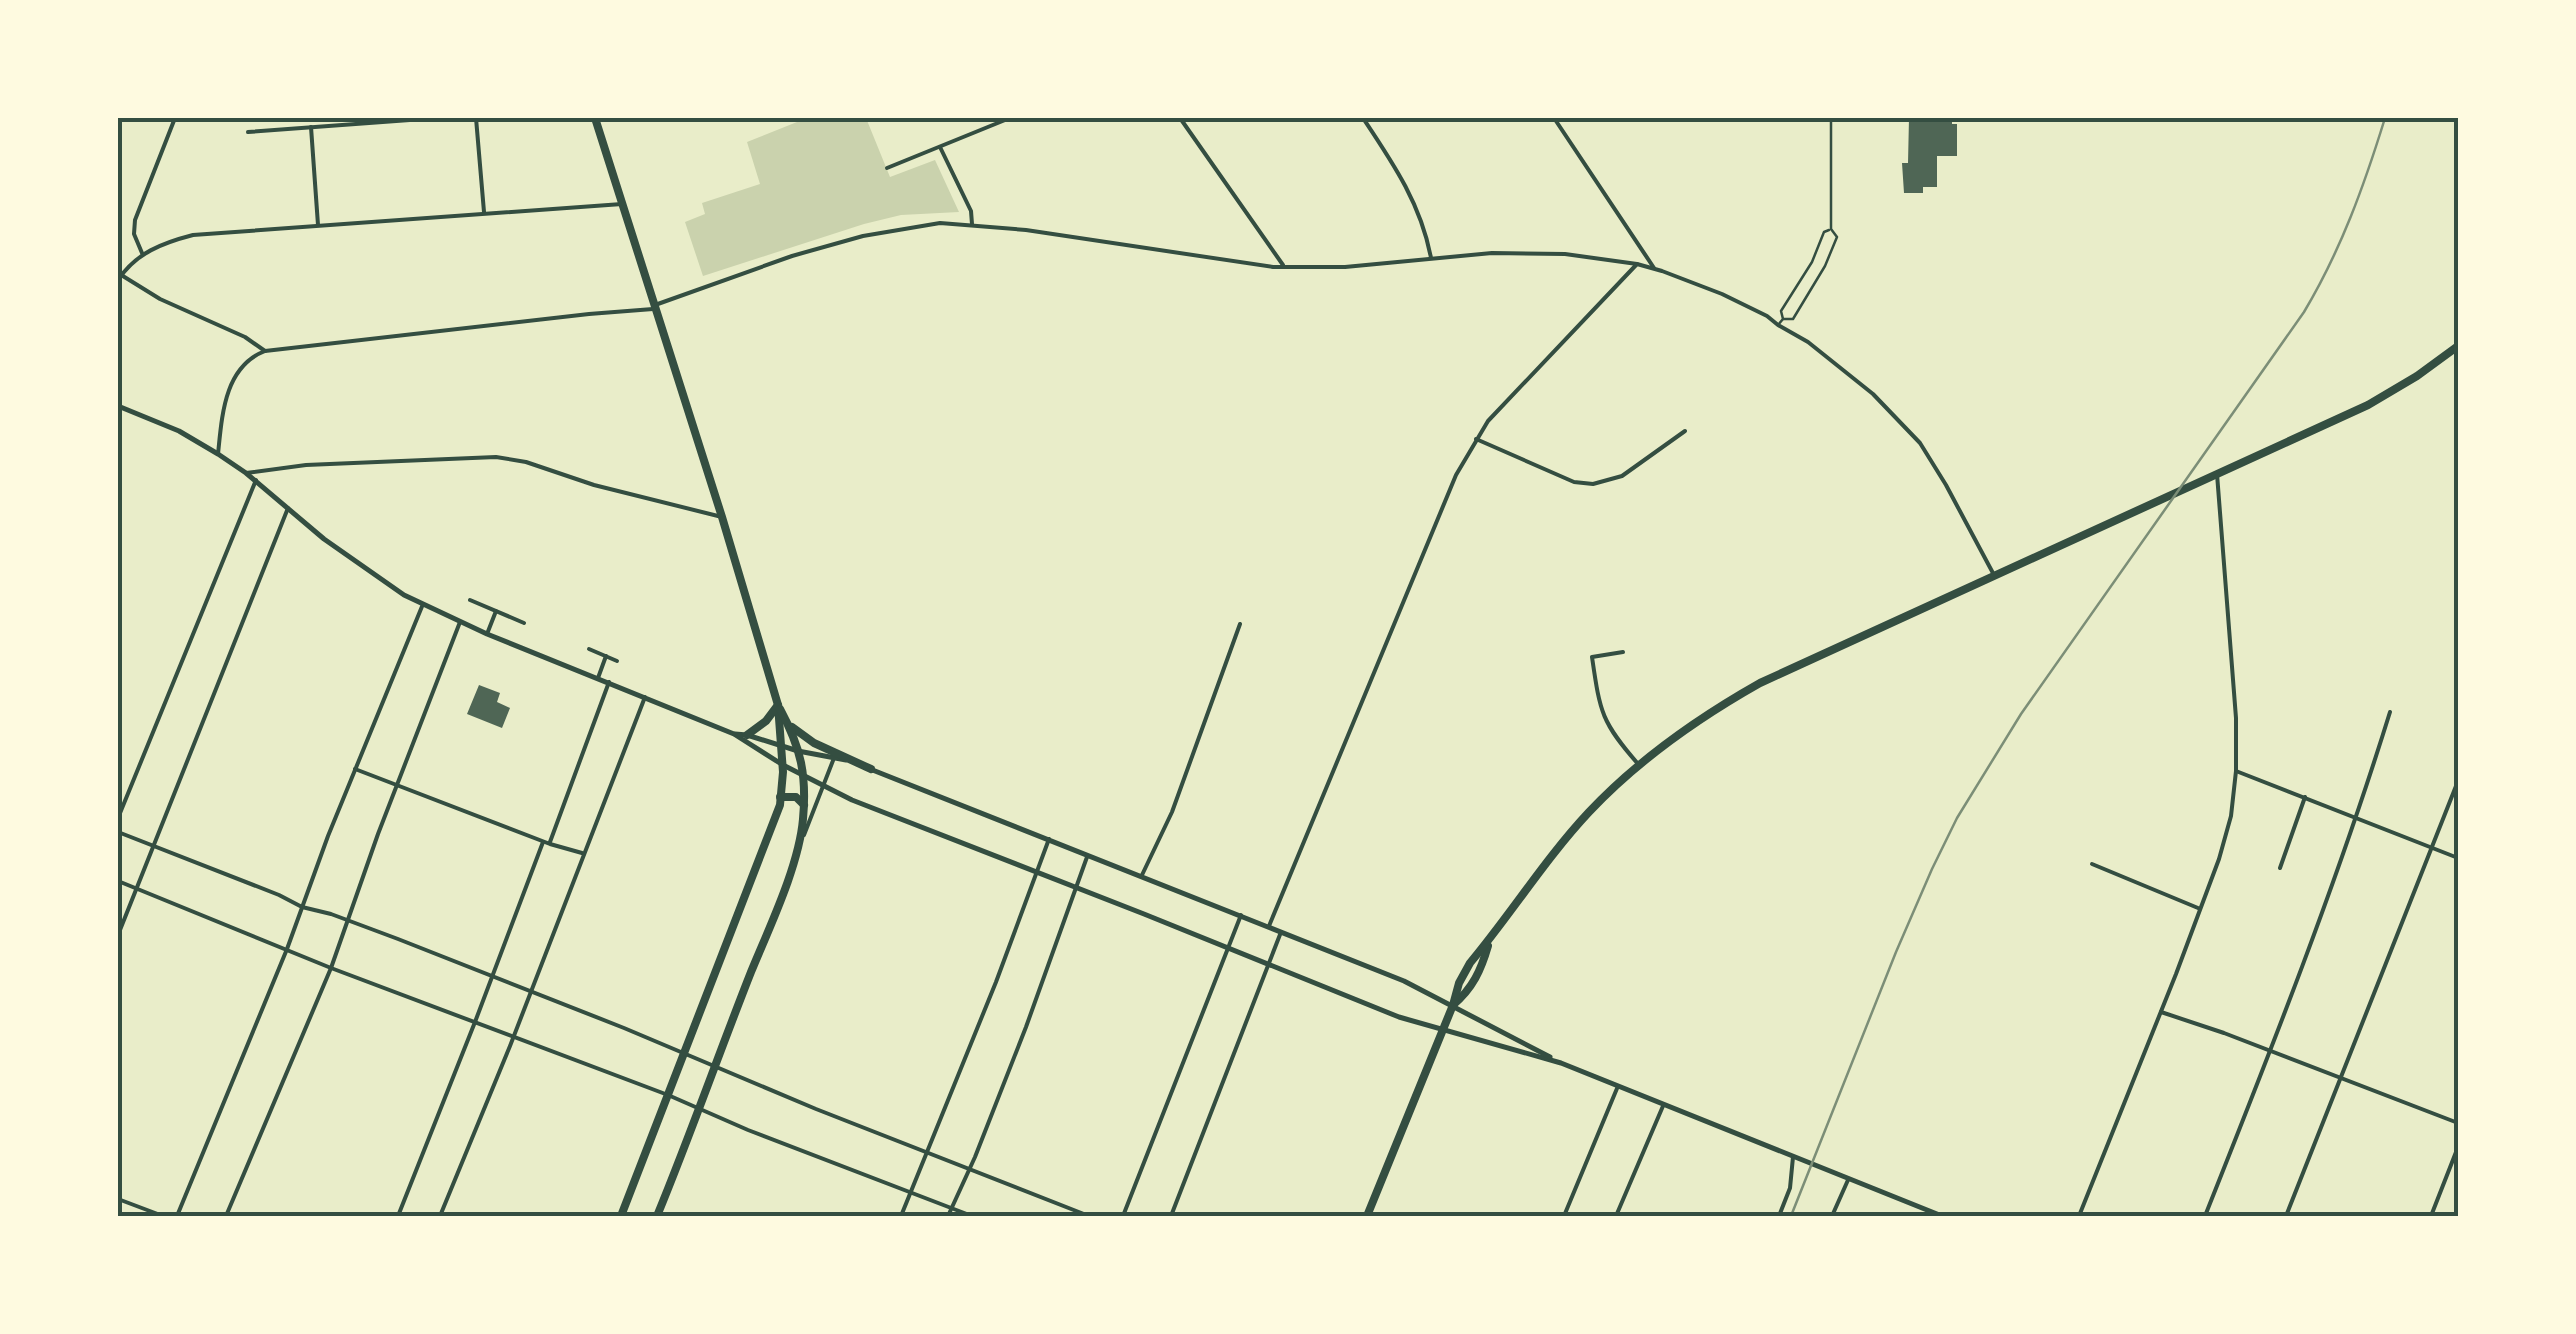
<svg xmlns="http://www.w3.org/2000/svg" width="2576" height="1334" font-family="Roboto,sans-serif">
	<rect width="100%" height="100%" fill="#e9edc9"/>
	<polygon fill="#cad2ad" points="807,118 866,118 890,177 935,160 959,212 901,215 864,224 703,276 685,222 705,214 702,203 760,184 747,142"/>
	<g fill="#4f6655">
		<polygon points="1909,118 1952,118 1952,124 1957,124 1957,156 1937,156 1937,187 1923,187 1923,193 1904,193 1902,163 1908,163"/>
		<polygon points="479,685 500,693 497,702 510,708 502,728 467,714"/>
	</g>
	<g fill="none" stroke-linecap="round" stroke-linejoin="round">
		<g stroke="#344e41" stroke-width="2.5">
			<polyline points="1783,319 1793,319 1825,266 1837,237 1831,229 1831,118"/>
			<polyline points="1778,325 1783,319 1781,311 1812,262 1824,232 1829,230"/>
		</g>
		<g stroke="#344e41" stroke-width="4">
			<polyline points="476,118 484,212"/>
			<polyline points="1180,118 1283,265"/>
			<path d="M 1363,118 C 1393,163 1421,204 1431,258"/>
			<polyline points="1554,118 1654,268"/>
			<polyline points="311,127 318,225"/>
			<polyline points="248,132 437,118"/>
			<polyline points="940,147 971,211 972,224"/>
			<polyline points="887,168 1010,118"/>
			<polyline points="142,253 134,234 135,220 175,118"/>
			<polyline points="118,273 160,299 245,337 265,351"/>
			<path d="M 118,280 C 136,253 162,243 193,235 L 622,204"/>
			<polyline points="655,305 792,256 863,236 940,223 1026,230 1273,267 1345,267 1492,253 1565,254 1637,264 1662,271 1722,294 1767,316 1778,325 1808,342 1873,394 1920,443 1946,485 1994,575"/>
			<polyline points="1476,439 1574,482 1593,484 1622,476 1685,431"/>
			<path d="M 218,454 C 222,416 224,367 265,351 L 589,314 L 653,309"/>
			<polyline points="246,473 306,465 496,457 526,462 594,485 722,517"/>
			<polyline points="470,600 524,623"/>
			<polyline points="487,634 496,611"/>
			<polyline points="589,649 617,661"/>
			<path d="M 1623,652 L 1592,657 C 1600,712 1601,722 1639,765"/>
			<polyline points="598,678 606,656"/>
			<polyline points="355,769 550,844 582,853"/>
			<polyline points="2236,771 2458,858"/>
			<polyline points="118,818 256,480"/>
			<polyline points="118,832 279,895 302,907 331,914 398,939 624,1028 816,1109 1089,1216"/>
			<polyline points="804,835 834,758"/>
			<polyline points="550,842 609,682"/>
			<polyline points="2092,864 2198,908"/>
			<polyline points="2280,868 2305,797"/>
			<polyline points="1142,875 1172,812 1240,624"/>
			<polyline points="118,881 331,968 668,1095 748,1130 972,1216"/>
			<polyline points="1269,926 1456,475 1488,421 1637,264"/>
			<polyline points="118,935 288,508"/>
			<polyline points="2161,1012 2224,1033 2458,1123"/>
			<polyline points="118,1199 163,1216"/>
			<polyline points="177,1216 287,949 328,836 423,604"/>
			<polyline points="226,1216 331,968 378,834 460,622"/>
			<polyline points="398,1216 475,1022 543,842"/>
			<polyline points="440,1216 510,1046 645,697"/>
			<polyline points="901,1216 996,982 1049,839"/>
			<polyline points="948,1216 975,1157 1026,1027 1087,857"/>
			<polyline points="1123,1216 1241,915"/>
			<polyline points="1171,1216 1281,932"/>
			<polyline points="1564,1216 1618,1086"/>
			<polyline points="1616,1216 1663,1106"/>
			<polyline points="1779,1216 1790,1188 1793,1157"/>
			<polyline points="1832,1216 1848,1180"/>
			<polyline points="2079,1216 2176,974 2219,859 2231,816 2236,771 2236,718 2217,474"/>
			<path d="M 2205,1216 C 2271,1050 2337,883 2390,712"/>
			<polyline points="2286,1216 2458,781"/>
			<polyline points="2431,1216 2458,1147"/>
		</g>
		<g stroke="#344e41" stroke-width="5">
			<polyline points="118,406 179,431 218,454 246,473 324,539 404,595 487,634 734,734 783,765 852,800 1144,914 1399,1017 1561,1063 1942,1216"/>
			<polyline points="735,734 747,735 798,751 846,760"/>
			<polyline points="870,769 1404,981 1550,1057"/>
		</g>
		<g stroke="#344e41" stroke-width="8">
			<polyline points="595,118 722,517 778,705 783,772 780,805 621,1216"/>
			<polyline points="792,727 814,743 871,769"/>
			<polyline points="747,735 766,721 778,705"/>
			<polyline points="780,797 796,797 804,805"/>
			<path d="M 1453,1005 C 1473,988 1481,970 1488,946"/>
			<path d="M 657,1216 C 690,1136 719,1053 751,972 C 769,928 799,866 803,819 C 807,775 801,748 780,709"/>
			<path d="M 1367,1216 L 1453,1005 L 1459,983 L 1470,963 C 1511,914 1545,859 1589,812 C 1638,760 1698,718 1760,683 L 2368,405 L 2417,376 L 2458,346"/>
		</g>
		<path stroke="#7c8e77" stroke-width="2.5" d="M 1791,1216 L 1896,952 L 1932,869 L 1957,818 L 2021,714 L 2304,312 C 2341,250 2364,186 2385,118"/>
	</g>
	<rect width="2576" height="1334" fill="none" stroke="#fefae0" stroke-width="240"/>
	<rect x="120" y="120" width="2336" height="1094" fill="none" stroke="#344e41" stroke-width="4"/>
</svg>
